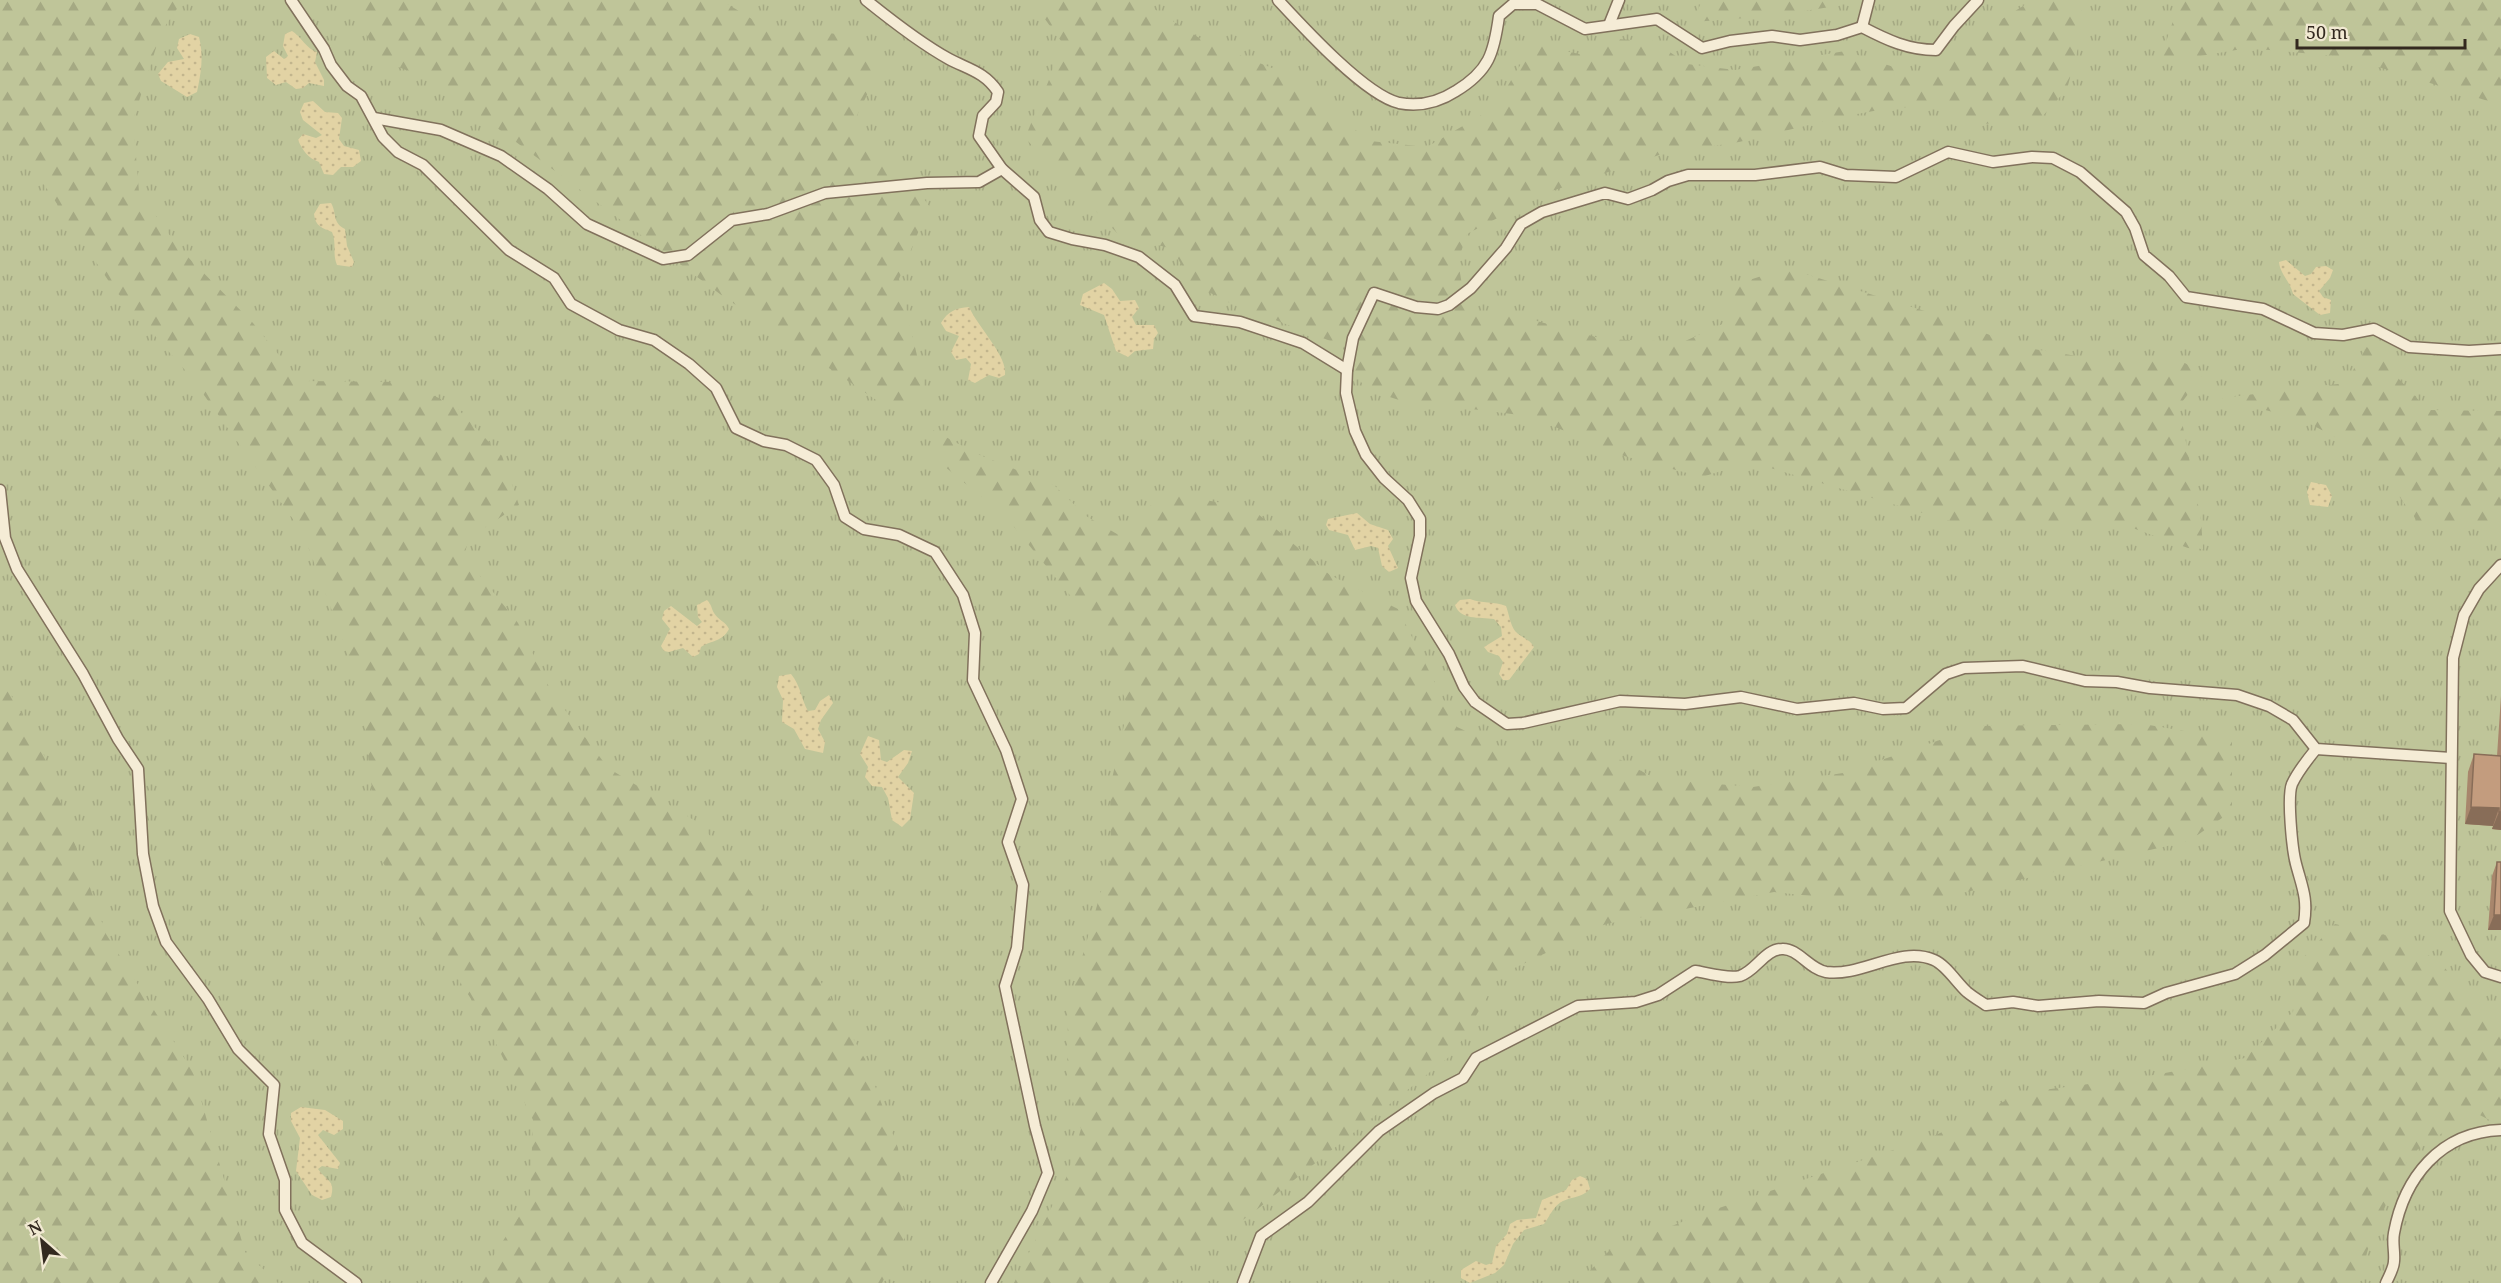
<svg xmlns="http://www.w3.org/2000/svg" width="2501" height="1283" font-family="'Noto Serif',serif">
	<defs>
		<pattern id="grass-tufts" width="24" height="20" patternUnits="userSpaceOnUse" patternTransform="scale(1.5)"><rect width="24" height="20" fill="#bfc599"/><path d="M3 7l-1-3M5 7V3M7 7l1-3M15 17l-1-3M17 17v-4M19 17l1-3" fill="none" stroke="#a5a983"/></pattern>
		<pattern id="forest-firs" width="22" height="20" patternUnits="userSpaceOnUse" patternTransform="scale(1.5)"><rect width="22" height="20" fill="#bfc599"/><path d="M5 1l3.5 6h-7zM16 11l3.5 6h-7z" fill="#a5a983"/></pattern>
		<pattern id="sand-dots" width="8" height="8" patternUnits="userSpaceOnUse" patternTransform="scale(1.5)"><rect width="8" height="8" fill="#e2d3a4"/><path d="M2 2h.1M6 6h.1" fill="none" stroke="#c2b58d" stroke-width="1.8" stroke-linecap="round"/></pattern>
	</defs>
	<rect width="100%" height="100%" fill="#e9dfc4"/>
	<polygon fill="url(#grass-tufts)" points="0,0 2501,0 2501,1283 115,1283 0,1142"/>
	<g fill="url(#forest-firs)">
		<polygon points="0,0 183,0 161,32 133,120 139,192 178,247 253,323 300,381 406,382 455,406 502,456 519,505 469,538 464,556 518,623 551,691 608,768 702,825 760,905 818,977 865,1059 898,1148 906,1235 882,1283 476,1283 530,1199 533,1120 484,1019 380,858 360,686 303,533 191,377 114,289 17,144 0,133"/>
		<polygon points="351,0 721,0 765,27 848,35 882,64 848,134 904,170 929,206 899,279 927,398 888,408 724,297 434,81 378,59"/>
		<polygon points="1031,0 1140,0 1204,41 1277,70 1370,141 1427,147 1495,107 1533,44 1584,55 1616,39 1654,41 1687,64 1735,70 1845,51 1915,74 1943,69 1986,29 2028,3 2063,0 2087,14 2067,89 2041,118 1984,124 1941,106 1890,108 1846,116 1739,142 1662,154 1543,194 1467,234 1458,261 1466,309 1522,317 1603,339 1683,342 1729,321 1731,286 1786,268 1928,312 2022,347 2114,362 2177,359 2204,373 2179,406 2201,520 2203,549 2188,548 2116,522 1950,521 1750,462 1702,477 1624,456 1529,416 1399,400 1365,389 1341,345 1228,302 1191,283 1173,249 1119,235 1025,138 1051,75 1061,41"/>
		<polygon points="1702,0 1837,0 1830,7 1772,16 1693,22"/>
		<polygon points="2180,0 2501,0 2501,105 2346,57 2248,48 2159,63"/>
		<polygon points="2366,347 2391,354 2397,377 2428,410 2501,411 2501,521 2419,523 2368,455 2305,421 2222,398 2346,383"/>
		<polygon points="933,430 975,453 1054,485 1086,516 1129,541 1159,492 1251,508 1330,575 1398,609 1457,727 1505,749 1595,746 1656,779 1753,787 1843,773 1981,726 2143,724 2232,739 2232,811 2189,841 1940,898 1867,902 1774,892 1606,924 1500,975 1454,1053 1250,1215 1147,1283 1014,1283 1067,1176 1081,1129 1067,1081 1068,1006 1111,857 1110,788 1128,707 1100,632 1006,517 938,461"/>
		<polygon points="0,675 45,757 106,934 193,1072 245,1252 278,1283 0,1283"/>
		<polygon points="2335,924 2389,936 2438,960 2492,1023 2501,1027 2501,1126 2474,1112 2411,1154 2374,1229 2358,1283 1578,1283 1609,1251 1707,1212 1932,1137 2021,1093 2149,1076 2245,1058 2293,1012 2299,962"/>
	</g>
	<g fill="url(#sand-dots)">
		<path d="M 292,31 C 302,37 306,49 317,52 L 315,62 L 324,80 L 324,86 L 309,83 L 303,88 L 296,89 L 286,82 L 276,85 L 267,78 L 266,57 L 274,51 L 284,59 L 288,56 L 283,46 L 285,34 Z"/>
		<path d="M 190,34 L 199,37 C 204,56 201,73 197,92 L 187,97 L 161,81 L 158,74 L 168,62 L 184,59 L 177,48 L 179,39 Z"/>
		<path d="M 313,101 L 325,112 L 338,113 L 342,118 L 339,139 L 344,146 L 359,150 L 361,161 L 353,167 L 341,167 L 333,175 L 324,174 L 319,162 C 308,158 303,151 298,140 L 303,134 L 316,138 L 322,135 L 303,120 L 300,112 L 304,103 Z"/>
		<path d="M 331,203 C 337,213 332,223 345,229 L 347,246 L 354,262 L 352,267 L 337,265 C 332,253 337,244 332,232 C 322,228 315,226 314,214 L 320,204 Z"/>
		<path d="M 2286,260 L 2305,276 L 2311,274 L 2316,267 L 2326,266 L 2333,270 L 2330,278 L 2319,291 L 2323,297 L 2331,300 L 2330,313 L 2320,315 L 2293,294 C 2290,281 2280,274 2279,262 Z"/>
		<polygon points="1104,283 1112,289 1120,301 1135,300 1139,308 1132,317 1136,325 1154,325 1158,333 1154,339 1153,349 1135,351 1128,357 1116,351 1104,315 1080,305 1083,294"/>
		<path d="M 969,307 C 978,327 1008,357 1005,375 L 999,378 L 989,375 L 975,383 L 968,380 L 971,364 L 966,358 L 956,360 L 951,352 L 959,336 L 946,331 L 941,323 C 948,311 956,308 969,307 Z"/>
		<polygon points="2311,482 2326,485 2332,496 2328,507 2310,505 2307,492"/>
		<polygon points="1357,513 1370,524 1388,530 1393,539 1388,546 1398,568 1389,572 1382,566 1378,548 1371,546 1355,550 1348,535 1329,530 1326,525 1328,519"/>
		<path d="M 1470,599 C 1482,604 1494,601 1506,606 C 1509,614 1510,624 1515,631 C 1521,638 1529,638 1534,647 L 1509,680 L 1503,680 L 1499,674 L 1503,662 L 1499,656 L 1488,652 L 1484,647 L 1502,636 L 1501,627 L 1494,619 C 1479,617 1460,620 1455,605 L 1460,600 Z"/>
		<path d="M 707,600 C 712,605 711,608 714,613 C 718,620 725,621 729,629 C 722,642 712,640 701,647 L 699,654 L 693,657 L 683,648 L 669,652 L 664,651 L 661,646 L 670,629 L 662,619 L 664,611 L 671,606 L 697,626 L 702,622 L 698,617 L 697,605 Z"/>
		<path d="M 791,674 C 801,686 801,699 808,711 L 815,710 L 820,701 L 829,695 L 833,703 L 821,720 L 818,729 L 825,742 L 823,753 L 805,749 L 794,729 L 782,722 L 783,700 L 777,687 L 779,676 Z"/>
		<polygon points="868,736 879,740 881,760 887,762 904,750 912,751 908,763 898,777 914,793 910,819 902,827 892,820 888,798 882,787 872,786 865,777 868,767 860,754"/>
		<path d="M 301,1107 L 325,1110 L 343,1121 L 343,1129 L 334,1135 L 323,1130 L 318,1135 L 340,1163 L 338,1169 L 322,1166 L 318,1169 C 326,1181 336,1180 331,1197 L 322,1200 L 312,1195 L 296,1171 L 300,1138 L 291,1121 L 291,1113 Z"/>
		<path d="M 1580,1176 L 1587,1179 L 1590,1189 C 1581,1198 1574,1196 1563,1201 C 1554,1205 1550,1216 1544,1224 L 1524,1230 L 1513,1244 L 1504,1265 L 1495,1273 L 1470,1283 L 1461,1278 L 1461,1270 L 1476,1261 L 1486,1265 L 1492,1263 L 1496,1246 L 1507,1234 L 1510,1224 L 1517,1220 L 1536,1218 L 1542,1200 L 1566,1190 L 1572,1180 Z"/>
	</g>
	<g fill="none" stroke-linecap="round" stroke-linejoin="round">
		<defs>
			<g id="lane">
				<polyline points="291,0 324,49 331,65 347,86 361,96 383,137 398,152 423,165 509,250 554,278 571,304 619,330 654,340 689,364 716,388 736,428 764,441 786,445 816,460 834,485 845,517 864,529 899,535 935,552 963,595 975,633 973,680 1006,750 1022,799 1008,842 1023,885 1017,948 1005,986 1035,1126 1048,1173 1032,1211 991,1283"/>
				<path d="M 866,0 C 892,21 920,43 949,59 C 968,69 985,72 998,92 L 996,102 L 983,116 L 979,136 L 1002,169 L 1034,197 L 1040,220 L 1049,232 L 1072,239 L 1105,245 L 1139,257 L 1175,285 L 1194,316 L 1240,322 L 1303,343 L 1347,370"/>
				<path d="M 1278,0 C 1303,27 1365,95 1399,103 C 1420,107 1439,102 1456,91 C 1489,71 1494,53 1499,16 L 1513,4 L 1537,4 L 1585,29 L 1657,19 L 1702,48 L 1730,41 L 1772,36 L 1800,40 L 1837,35 L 1862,27 C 1887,40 1908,50 1936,50 L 1954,26 L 1978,0"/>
				<polyline points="1609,25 1619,0"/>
				<polyline points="1862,27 1869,0"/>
				<polyline points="374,118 441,130 501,156 548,189 587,224 663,259 688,255 732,220 768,214 825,193 927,183 979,182 1002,169"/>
				<polyline points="0,490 5,538 17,569 83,674 118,739 138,769 143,854 153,906 166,942 208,999 238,1049 274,1085 269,1134 285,1180 285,1210 302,1243 356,1283"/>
				<polyline points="2501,565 2479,589 2464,615 2453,658 2450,911 2471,955 2485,972 2501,977"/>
				<polyline points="2451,758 2316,749 2293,720 2269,706 2237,695 2150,688 2117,682 2085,681 2023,666 1964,668 1946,674 1906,708 1883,709 1854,703 1797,709 1741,697 1685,704 1620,701 1523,723 1507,724 1475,702 1464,687 1449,654 1416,601 1411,578 1420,536 1420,519 1408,500 1384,478 1366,455 1355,431 1346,393 1347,370 1353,338 1374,293 1416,307 1438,309 1449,305 1471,288 1506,248 1521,224 1542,212 1605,193 1628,199 1652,190 1668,181 1688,175 1755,175 1820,167 1846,175 1896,177 1948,152 1993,162 2032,157 2053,158 2080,172 2126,212 2135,228 2144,255 2169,276 2186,297 2263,309 2314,333 2343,335 2374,329 2409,347 2469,351 2501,349"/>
				<path d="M 1243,1283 L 1261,1236 L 1308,1202 L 1379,1131 L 1434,1093 L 1463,1078 L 1476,1058 L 1578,1006 L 1636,1002 L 1658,995 L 1695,971 C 1708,973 1727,979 1740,976 C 1756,971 1765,949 1782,949 C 1798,948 1809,969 1826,972 C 1862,977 1900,945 1934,960 C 1946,965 1957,983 1967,992 C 1973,997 1980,1001 1986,1005 L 2013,1002 L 2038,1006 L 2099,1001 L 2144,1003 L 2166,993 L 2235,974 L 2265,955 L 2304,923 C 2308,898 2302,887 2296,864 C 2292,849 2287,796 2292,784 C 2298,771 2307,760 2316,749"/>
				<path d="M 2386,1283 C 2389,1276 2394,1268 2394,1261 C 2395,1252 2392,1243 2394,1233 C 2404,1178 2440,1132 2501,1130"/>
			</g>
		</defs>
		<use href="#lane" stroke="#81715c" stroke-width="13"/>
		<use href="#lane" stroke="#f5ecd6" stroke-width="10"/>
	</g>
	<g fill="#a8866c">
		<polygon points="2501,696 2501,830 2492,829 2493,826 2465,824 2468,772 2474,754 2497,756"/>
		<polygon points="2497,862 2501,930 2488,930 2492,876"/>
	</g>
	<g fill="#886d58">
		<polygon points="2471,807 2499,808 2493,826 2465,824"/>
		<polygon points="2499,812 2501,812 2501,830 2492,829"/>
		<polygon points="2494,915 2501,915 2501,930 2488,930"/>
	</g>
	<g fill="#c39c7e" stroke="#886d58" stroke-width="1.5">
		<polygon points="2474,754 2501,756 2501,812 2499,812 2499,808 2471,807"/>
		<polygon points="2497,862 2501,862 2501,915 2494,915"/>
	</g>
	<g transform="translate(42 1241) rotate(332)" stroke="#f1e9d2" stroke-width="4.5" paint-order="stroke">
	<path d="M0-4.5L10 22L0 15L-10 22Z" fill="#33291f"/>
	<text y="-9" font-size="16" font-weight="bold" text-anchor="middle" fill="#33291f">N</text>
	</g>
	<path d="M2297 39v9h168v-9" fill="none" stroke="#33291f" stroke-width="3"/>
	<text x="2306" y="39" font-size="18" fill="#33291f" stroke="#f1e9d2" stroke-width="4.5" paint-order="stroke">50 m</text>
</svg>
